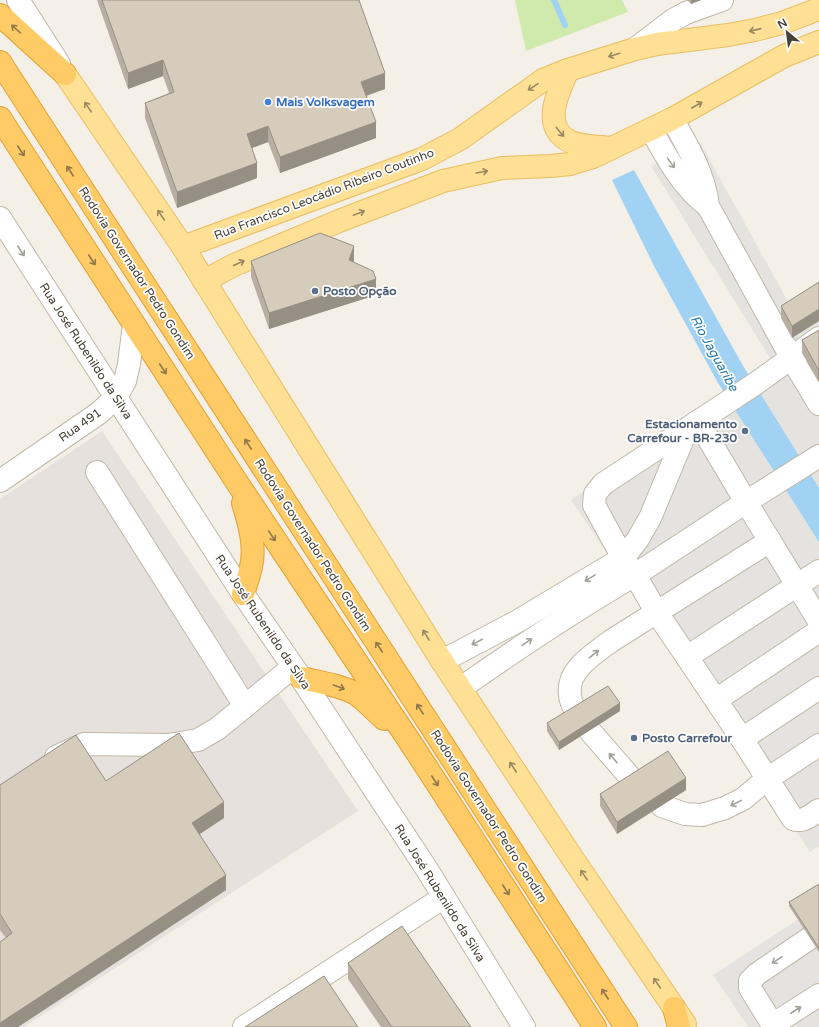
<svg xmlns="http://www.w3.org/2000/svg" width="819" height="1027" font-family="'Varela Round',sans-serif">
	<rect width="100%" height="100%" fill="#f4f0e7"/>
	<polygon fill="#e6e1dc" points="102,431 358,811 24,1027 0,1027 0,499"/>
	<polygon fill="#d0eaae" points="515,0 622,0 628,12 526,51"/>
	<g fill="#e5e3df">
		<polygon points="700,142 791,307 819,288 819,846 810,852 571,500 773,363 651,166"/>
		<polygon points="819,906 819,1027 748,1027 713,975"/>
	</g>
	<polygon fill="#a1d2f3" points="634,170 742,364 819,488 819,542 718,383 655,268 612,180"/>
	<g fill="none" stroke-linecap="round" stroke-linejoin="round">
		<polyline stroke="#a1d2f3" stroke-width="6" points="554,0 565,25"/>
		<defs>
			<g id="minor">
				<polyline points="18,0 59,64"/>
				<polyline points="635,49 673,20 686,13 722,0"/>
				<path d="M 651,129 C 665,155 683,188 708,206 C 705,175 687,145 672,119"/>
				<polyline points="708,206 791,357 819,404"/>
				<polyline points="0,218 243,594 301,678 426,868 524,1027"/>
				<polyline points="819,338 755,384 603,484 595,494 594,505 623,558 635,575 746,502 819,456"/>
				<polyline points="698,421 746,502 819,621"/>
				<polyline points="97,472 245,706"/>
				<polyline points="0,481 99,413 116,397 125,381 129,364 134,325"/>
				<polyline points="687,657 819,571"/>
				<polyline points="442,661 518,621 623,558 638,539 650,518 687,429"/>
				<path d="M 461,688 C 518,648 575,610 635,575 L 657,613 L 687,657 L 742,739 L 793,819 C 803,823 811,815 819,810"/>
				<polyline points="716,700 819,631"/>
				<path d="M 577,713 C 574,708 570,701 570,695 C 566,670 594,654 611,641 L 770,541"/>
				<polyline points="590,731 636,784"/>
				<polyline points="742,739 819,688"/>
				<polyline points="56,757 84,744 168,745 198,740 217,729 293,667"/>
				<polyline points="662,806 685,814 702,815 725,808 743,799 767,779 819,745"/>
				<polyline points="772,1025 819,995"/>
				<polyline points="244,1027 444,897"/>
				<polyline points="774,1027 750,988 750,981 757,974 810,938"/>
			</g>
			<g id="major">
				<path d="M 568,70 C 558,92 540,127 571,142 C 582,147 599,146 611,148"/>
				<polyline points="65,74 183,247 442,661 571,856 685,1024"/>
				<polyline points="183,247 422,159 460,139 543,80 568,70 635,49 657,44 728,35 755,30 782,23 819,9"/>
				<polyline points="204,281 234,265 339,221 443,181 502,168 551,166 570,164 593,157 672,119 784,56 819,42"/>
			</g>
			<g id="highway">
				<polyline points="0,15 65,74"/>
				<polyline points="0,62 626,1027"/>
				<polyline points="0,118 238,484 414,748 595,1027"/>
				<path d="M 243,503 C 249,523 256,546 251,567 C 249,576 246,585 243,594"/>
				<path d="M 301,678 C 318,682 341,685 356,694 C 366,701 375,711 384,719"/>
				<polyline points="674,1008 679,1027"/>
			</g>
		</defs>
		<use href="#minor" stroke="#c0b8a9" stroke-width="24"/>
		<use href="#major" stroke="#e8be61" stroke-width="24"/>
		<use href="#highway" stroke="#e3a032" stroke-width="24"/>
		<use href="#minor" stroke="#fff" stroke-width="22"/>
		<use href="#major" stroke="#ffe095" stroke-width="22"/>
		<use href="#highway" stroke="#ffcb67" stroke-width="22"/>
	</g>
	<g fill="#b8afa2">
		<polygon points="97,0 359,0 385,89 367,96 376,138 280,173 268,142 252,148 257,178 177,208 145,118 145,103 169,93 163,76 128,89"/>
		<polygon points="687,0 701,0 691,4"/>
		<polygon points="251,261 354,262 354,263 376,295 269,329 251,277"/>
		<polygon points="819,282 792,338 781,318 781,306"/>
		<polygon points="819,330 818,381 802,353 802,340"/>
		<polygon points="620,711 559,750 547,731 547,723"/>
		<polygon points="106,781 224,818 200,834 226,890 18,1027 0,1027 6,938 0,930 0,785"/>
		<polygon points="686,790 617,834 600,806 600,794"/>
		<polygon points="819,884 819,952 789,906 789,902"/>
		<polygon points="348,963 471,1027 381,1027 348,979"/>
	</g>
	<g fill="#968f84">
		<polygon points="691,0 701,0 691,4"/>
		<polygon points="163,60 163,76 128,89 128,73"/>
		<polygon points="385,73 385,89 361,97 361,82"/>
		<polygon points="376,122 376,138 280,173 280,157"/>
		<polygon points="268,126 268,142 247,150 247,134"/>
		<polygon points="257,163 257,178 177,208 177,192"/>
		<polygon points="354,246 354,262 349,276 349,260"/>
		<polygon points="376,279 376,295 269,329 269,313"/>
		<polygon points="819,309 819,321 792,338 792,326"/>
		<polygon points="819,368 819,380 818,381 818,369"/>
		<polygon points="620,703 620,711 559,750 559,742"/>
		<polygon points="686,778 686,790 617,834 617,822"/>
		<polygon points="224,802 224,818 192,839 192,823"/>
		<polygon points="226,875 226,890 18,1027 0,1027 0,1023"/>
	</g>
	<g fill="#d6ccbc" stroke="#968f84">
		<polygon points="102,0 359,0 385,73 361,82 376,122 280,157 268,126 247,134 257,163 177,192 145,103 174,92 163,60 128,73"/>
		<polygon points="320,233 354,246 349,260 373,271 376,279 269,313 251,261"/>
		<polygon points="819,282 819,309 792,326 781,306"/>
		<polygon points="819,330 819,368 818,369 802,340"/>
		<polygon points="608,686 620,703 559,742 547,723"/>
		<polygon points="179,733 224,802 192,823 226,875 0,1023 0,942 12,933 0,914 0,785 76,735 106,781"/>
		<polygon points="668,751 686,778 617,822 600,794"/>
		<polygon points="819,884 819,948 789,902"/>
		<polygon points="402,926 471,1027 392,1027 348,963"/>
		<polygon points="324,976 358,1027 245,1027"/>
	</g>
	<defs><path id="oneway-shaft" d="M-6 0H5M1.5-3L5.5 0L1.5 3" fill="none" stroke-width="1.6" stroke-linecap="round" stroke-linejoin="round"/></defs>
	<g stroke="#91784a">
		<use href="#oneway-shaft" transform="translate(16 29) rotate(-138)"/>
		<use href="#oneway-shaft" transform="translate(21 151) rotate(57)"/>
		<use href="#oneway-shaft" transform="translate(70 171) rotate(-123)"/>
		<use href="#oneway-shaft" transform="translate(92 260) rotate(57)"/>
		<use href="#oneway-shaft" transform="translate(163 369) rotate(57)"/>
		<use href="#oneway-shaft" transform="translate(248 444) rotate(-123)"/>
		<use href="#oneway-shaft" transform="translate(272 536) rotate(56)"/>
		<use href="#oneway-shaft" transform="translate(379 647) rotate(-123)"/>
		<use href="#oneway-shaft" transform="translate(339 687) rotate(20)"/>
		<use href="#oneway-shaft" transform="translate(420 709) rotate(-123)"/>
		<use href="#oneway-shaft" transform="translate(435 781) rotate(57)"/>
		<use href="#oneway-shaft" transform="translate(506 890) rotate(57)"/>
		<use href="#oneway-shaft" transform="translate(605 994) rotate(-123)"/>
	</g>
	<g stroke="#9a8861">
		<use href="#oneway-shaft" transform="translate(755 30) rotate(167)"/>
		<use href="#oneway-shaft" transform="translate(614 55) rotate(163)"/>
		<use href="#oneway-shaft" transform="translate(533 87) rotate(146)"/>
		<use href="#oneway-shaft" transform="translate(697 105) rotate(-30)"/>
		<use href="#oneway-shaft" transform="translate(88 107) rotate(-124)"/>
		<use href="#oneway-shaft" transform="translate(560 132) rotate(51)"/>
		<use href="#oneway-shaft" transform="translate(482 172) rotate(-10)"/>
		<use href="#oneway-shaft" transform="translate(359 213) rotate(-21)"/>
		<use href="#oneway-shaft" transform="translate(161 215) rotate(-124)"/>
		<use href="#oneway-shaft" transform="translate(239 263) rotate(-24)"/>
		<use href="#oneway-shaft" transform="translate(426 635) rotate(-122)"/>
		<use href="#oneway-shaft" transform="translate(513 767) rotate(-123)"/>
		<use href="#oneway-shaft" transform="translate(584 875) rotate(-124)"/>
		<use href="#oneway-shaft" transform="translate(657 983) rotate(-124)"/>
	</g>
	<g stroke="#a3a09a">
		<use href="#oneway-shaft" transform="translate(671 163) rotate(55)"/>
		<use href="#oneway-shaft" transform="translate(21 251) rotate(57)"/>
		<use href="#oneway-shaft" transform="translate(590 578) rotate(149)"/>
		<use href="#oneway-shaft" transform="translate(477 642) rotate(152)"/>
		<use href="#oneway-shaft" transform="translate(527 642) rotate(-34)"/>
		<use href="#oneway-shaft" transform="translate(594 654) rotate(-39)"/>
		<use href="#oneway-shaft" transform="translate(613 758) rotate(-131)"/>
		<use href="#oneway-shaft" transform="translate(736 803) rotate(154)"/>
		<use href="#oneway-shaft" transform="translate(777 960) rotate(146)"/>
		<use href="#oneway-shaft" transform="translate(796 1010) rotate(-33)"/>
	</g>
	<circle fill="#3f7fe0" stroke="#fff" stroke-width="1.5" cx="268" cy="102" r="4"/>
	<g fill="#5c6f8a" stroke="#fff" stroke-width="1.5">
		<circle cx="315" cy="291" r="4"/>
		<circle cx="745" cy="431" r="4"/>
		<circle cx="634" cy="738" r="4"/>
	</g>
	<g text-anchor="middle" stroke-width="3.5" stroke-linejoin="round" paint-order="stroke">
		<g font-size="12" font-weight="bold" fill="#366cbe" stroke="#fff" text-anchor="start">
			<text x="276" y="106">Mais Volksvagem</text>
		</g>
		<g font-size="12" fill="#474036" stroke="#fff">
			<text transform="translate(324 194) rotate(-21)" y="4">Rua Francisco Leocádio Ribeiro Coutinho</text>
			<text transform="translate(137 273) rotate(57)" y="4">Rodovia Governador Pedro Gondim</text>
			<text transform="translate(86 351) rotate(57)" y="4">Rua José Rubenildo da Silva</text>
			<text transform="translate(80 425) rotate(-35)" y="4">Rua 491</text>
			<text transform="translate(313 545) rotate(57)" y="4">Rodovia Governador Pedro Gondim</text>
			<text transform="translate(263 622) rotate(56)" y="4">Rua José Rubenildo da Silva</text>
			<text transform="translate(489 816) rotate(57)" y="4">Rodovia Governador Pedro Gondim</text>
			<text transform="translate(440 893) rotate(58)" y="4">Rua José Rubenildo da Silva</text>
		</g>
		<g font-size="12" font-weight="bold" fill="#4e5e75" stroke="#fff" text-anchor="start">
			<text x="323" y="295">Posto Opção</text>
			<text x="737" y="428" text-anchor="end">Estacionamento<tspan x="737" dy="14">Carrefour - BR-230</tspan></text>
			<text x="642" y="742">Posto Carrefour</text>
		</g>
		<g font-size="13" font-style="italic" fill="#2979b0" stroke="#fff">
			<text transform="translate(715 353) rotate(61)" y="5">Rio Jaguaribe</text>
		</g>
	</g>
	<g transform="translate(787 32) rotate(331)" stroke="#ffffff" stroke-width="3" paint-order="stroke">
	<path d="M0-3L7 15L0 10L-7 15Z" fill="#474036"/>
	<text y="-6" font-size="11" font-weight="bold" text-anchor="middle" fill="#474036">N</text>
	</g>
</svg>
